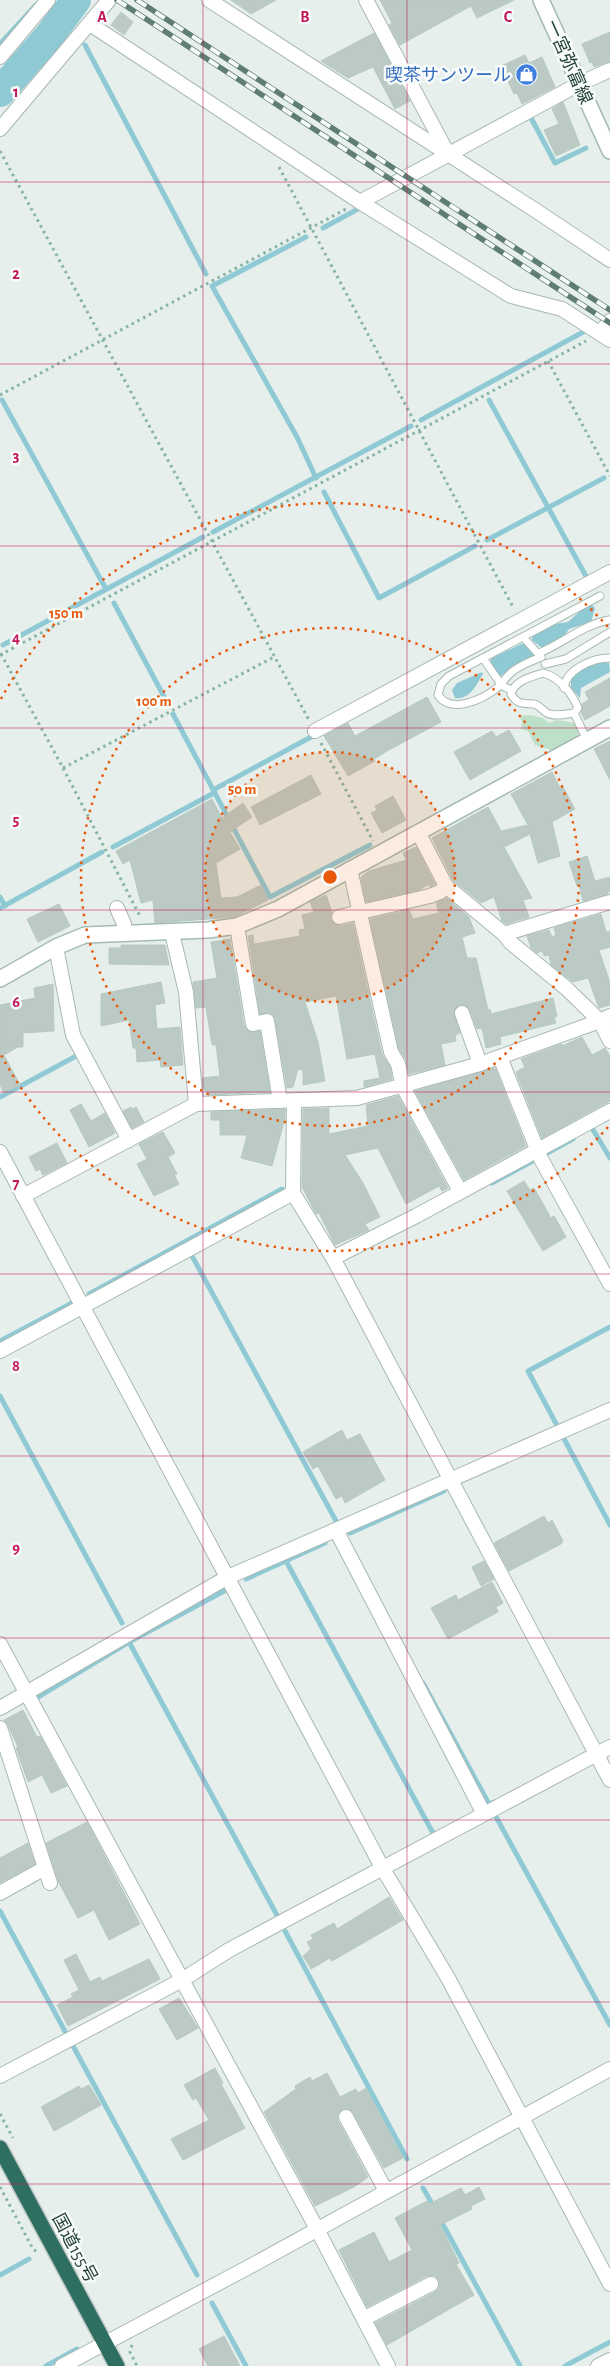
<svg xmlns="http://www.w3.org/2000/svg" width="610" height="2366" font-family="'Alegreya Sans','Noto Sans JP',sans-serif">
	<rect width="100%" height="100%" fill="#e6efeb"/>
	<polygon fill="#bfe0c8" points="530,715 543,718 549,723 557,720 575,723 578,728 578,737 568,745 551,750 535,745 528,731 521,729 522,721 518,716"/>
	<g fill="#8ec9d4">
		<polygon points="587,605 592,605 595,608 591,622 569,629 563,638 542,648 532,640 532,636 555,624 568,622"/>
		<path d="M 521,644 L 525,644 L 536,656 C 527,661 506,675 498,676 L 490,662 L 492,658 Z"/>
		<polygon points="596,662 609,663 610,672 581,688 580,698 571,688 571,679 582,669"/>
		<path d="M 482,672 L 483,674 C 476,685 470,700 455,698 L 452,690 L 457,683 Z"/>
	</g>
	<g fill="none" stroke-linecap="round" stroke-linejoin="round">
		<g stroke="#8ec9d4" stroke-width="5">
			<polyline points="0,44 36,5"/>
			<polyline points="85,45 206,274"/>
			<polyline points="526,119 530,116 555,163 586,148"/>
			<polyline points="323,228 358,209"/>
			<polyline points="306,237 212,286 297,437 316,478"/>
			<polyline points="2,400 106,589"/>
			<polyline points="489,400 587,578"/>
			<polyline points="421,420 585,331"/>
			<polyline points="324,492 379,598 475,546"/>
			<polyline points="213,532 411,426"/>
			<polyline points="487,540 604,478"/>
			<polyline points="114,603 169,706"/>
			<polyline points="3,645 203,537"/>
			<polyline points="173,714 270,897 370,845"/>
			<polyline points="213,790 311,737"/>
			<polyline points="113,847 214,793"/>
			<polyline points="0,897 5,906"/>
			<polyline points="0,908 102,852"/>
			<polyline points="0,1097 78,1055"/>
			<polyline points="592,1128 610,1158"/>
			<polyline points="492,1183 573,1139"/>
			<polyline points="191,1254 336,1521"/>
			<polyline points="89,1294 282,1189"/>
			<polyline points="610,1327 528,1371 610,1525"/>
			<polyline points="0,1341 72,1303"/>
			<polyline points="0,1396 122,1623"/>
			<polyline points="350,1533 444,1491"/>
			<polyline points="286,1561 434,1835"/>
			<polyline points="246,1579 325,1543"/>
			<polyline points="129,1642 279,1919"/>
			<polyline points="423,1683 489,1804 494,1802"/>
			<polyline points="38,1697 129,1642 228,1589"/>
			<polyline points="495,1815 610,2025"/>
			<polyline points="0,1911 67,2035"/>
			<polyline points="285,1931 407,2159"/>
			<polyline points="72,2044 197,2275"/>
			<polyline points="423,2188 434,2207"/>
			<polyline points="440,2219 520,2366"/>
			<polyline points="0,2275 29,2259"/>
			<polyline points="212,2303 246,2366"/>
			<polyline points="46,2366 77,2349"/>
			<polyline points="565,2366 610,2342"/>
		</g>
		<polyline stroke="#8ec9d4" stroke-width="30" points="0,92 50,35 76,0"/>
	</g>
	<g fill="#bbcac4" stroke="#b8c9c2">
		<polygon points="231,0 276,0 251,14"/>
		<polygon points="380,0 514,0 477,18 471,6 400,45 389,25 392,23"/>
		<polygon points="121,12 133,22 124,35 111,25"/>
		<polygon points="610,32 610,61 594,67 592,62 590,63 582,44"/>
		<polygon points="374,33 410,101 395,109 373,67 348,78 321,61"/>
		<polygon points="525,55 529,63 542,57 555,87 522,104 517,93 514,94 501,66"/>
		<polygon points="563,102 580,145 556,156 544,130 559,124 552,109"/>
		<polygon points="610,678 610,706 585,720 581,712 582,704 589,700 585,692"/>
		<polygon points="427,697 441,722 387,751 374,759 375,761 348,776 324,736 348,723 355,736"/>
		<polygon points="509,730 521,751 470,780 454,752 492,731 496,737"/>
		<polygon points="610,741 610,780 594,749"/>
		<polygon points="552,772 560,788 563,787 575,809 552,822 560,856 538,863 530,834 504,847 532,898 523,900 529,917 506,924 502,921 494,897 481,903 453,880 432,838 488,807 501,831 528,825 511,794"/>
		<polygon points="311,775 321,794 260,825 251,807"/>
		<polygon points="393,796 406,820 382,833 371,813 377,810 375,806"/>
		<polygon points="212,799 222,818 243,803 252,817 230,832 240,849 216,863 221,898 237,897 261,885 268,900 235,917 155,923 153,900 141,903 130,860 123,864 116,851"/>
		<polygon points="416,847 435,884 430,887 429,884 419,890 366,902 361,877 369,871 406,860 403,853"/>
		<polygon points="587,856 595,881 610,877 610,891 608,891 608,894 583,901 579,885 577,886 569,862"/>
		<polygon points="326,895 332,912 330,918 333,923 340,926 353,923 382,1054 390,1067 392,1079 364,1087 364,1081 380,1078 375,1054 347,1059 336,996 305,1002 318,1042 325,1081 303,1085 303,1070 298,1069 293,1087 287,1088 275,1019 270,1013 260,1014 248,936 253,935 254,944 300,936 299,930 305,929 302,915 314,912 310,902"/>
		<polygon points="447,898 469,917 475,933 462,937 467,958 476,958 488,1010 490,1009 491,1014 553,998 557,1016 554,1017 556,1023 500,1037 501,1044 486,1048 482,1028 477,1029 470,1010 464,1005 459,1005 453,1012 460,1033 455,1035 456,1041 441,1044 445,1065 409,1074 406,1060 399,1049 370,919 409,910 413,919 439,913 436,903"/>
		<polygon points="59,904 70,926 38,942 27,919"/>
		<polygon points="601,914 606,932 610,931 610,947 599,950 610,983 610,1005 599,1008 588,978 573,982 551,965 549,955 544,956 542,951 537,953 531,948 527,936 549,930 552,937 556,935 554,928"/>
		<polygon points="230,939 244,1025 250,1032 260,1031 270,1092 208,1095 203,1088 202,1078 220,1076 216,1045 212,1045 206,1007 196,1008 193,982 217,978 211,942"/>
		<polygon points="121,945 165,945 169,965 109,964 109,948 121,948"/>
		<polygon points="161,982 165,1003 155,1005 157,1029 180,1027 183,1065 161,1067 160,1060 137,1062 136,1048 133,1048 129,1020 101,1026 101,994"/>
		<polygon points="53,984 54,1031 23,1033 23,1047 18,1047 4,1055 20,1085 4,1093 0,1085 0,1005 35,998 34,988"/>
		<polygon points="582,1037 592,1055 605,1048 610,1056 610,1101 542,1138 516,1072 525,1067 521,1059 562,1044 562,1046"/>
		<polygon points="495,1068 526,1146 464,1180 415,1091"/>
		<polygon points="398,1096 448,1188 442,1191 439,1186 406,1204 378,1148 345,1155 363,1183 380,1217 365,1224 369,1230 335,1245 319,1213 316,1214 302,1187 303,1109 329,1108 329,1134 368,1126 366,1105"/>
		<polygon points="81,1104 91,1121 105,1113 115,1133 89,1147 70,1110"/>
		<polygon points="131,1107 132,1109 136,1107 144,1122 132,1128 123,1111"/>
		<polygon points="285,1109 285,1118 272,1166 241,1158 247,1135 220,1135 220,1120 211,1120 211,1112"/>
		<polygon points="163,1132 175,1153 168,1157 177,1174 174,1175 179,1184 154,1196 137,1164 147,1159 139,1144"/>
		<polygon points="57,1143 67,1163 43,1175 40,1169 36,1171 29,1157"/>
		<polygon points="524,1181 530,1190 534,1188 551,1218 554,1216 566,1237 543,1251 507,1191"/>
		<polygon points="342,1430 347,1440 360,1434 385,1480 345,1503 342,1496 336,1499 318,1466 313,1469 303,1452"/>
		<polygon points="544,1516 548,1523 552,1520 563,1541 561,1544 509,1571 494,1543"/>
		<polygon points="484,1561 494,1579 481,1586 472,1567"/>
		<polygon points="492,1582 503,1603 496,1607 498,1612 448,1639 431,1608 456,1595 458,1600"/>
		<polygon points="23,1710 37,1737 40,1736 67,1786 51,1793 42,1775 28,1782 16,1748 18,1747 8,1725 4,1720"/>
		<polygon points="87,1822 140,1924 109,1940 94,1910 78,1918 59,1883 46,1843"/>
		<polygon points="28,1843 35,1864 0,1883 0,1858"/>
		<polygon points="389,1897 403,1920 332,1961 330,1958 311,1969 303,1956 311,1949 307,1942 313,1939 311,1935 334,1923 337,1929"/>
		<polygon points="76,1954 90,1982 100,1977 102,1981 149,1959 160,1979 68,2026 57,2005 73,1997 71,1994 79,1990 64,1960"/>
		<polygon points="179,1998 198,2028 177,2040 159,2009"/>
		<polygon points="215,2068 223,2083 221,2084 245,2128 183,2160 171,2139 209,2120 196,2098 193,2100 184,2085"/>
		<polygon points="327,2073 340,2097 356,2089 358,2093 366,2088 403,2158 384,2168 353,2112 347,2108 341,2110 337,2116 338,2121 368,2177 354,2187 315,2206 264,2112 296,2089 295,2086 310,2077 312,2081"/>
		<polygon points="89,2085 101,2105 54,2131 41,2107 79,2086 81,2089"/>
		<polygon points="479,2187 485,2199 471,2206 472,2209 440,2225 459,2263 456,2264 474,2295 387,2345 375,2323 435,2292 439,2288 439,2280 435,2276 427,2276 367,2307 339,2250 374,2232 389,2262 412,2250 395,2218 427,2201 429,2204 461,2188 465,2195"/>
		<polygon points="224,2336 240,2366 208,2366 199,2349"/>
	</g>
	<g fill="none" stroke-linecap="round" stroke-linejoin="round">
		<defs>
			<g id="lane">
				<polyline points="523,637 541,657"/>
				<path d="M 539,653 C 564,643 582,625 609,620"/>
				<path d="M 541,657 C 531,661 521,665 513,671 C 506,676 503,683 497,688 C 483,699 451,715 438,695 L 441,684 L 449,676 L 600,596"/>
				<polyline points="483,658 502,686 512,690"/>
				<polyline points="545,664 566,659 610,632"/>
				<path d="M 543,673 C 559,677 572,693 578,708 L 574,713 C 566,714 554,717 547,713 C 542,710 539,705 534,704 C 523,703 517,705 511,694 C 515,680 531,677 543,673 Z"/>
				<path d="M 564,688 C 566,669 593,658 610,658"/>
				<polyline points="574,713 587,740"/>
			</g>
			<g id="street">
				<polyline points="209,0 538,212 610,260"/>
				<polyline points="366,0 448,154"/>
				<polyline points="90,24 360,202 511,296 562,309 610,340"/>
				<polyline points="0,57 48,0"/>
				<polyline points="0,129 109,0"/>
				<polyline points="360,202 579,84 610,70"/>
				<polyline points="600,333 610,321"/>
				<polyline points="315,731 610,572"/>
				<polyline points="418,832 446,886 504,934 510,942 566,988 600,1021 610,1016"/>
				<polyline points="350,869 391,1052 398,1064 403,1087 460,1191"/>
				<polyline points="117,908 124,924 124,933"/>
				<polyline points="339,917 430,896 440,892 446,886"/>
				<polyline points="237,926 253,1024 267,1021 280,1101"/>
				<polyline points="172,933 186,992 196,1104"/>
				<polyline points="504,934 610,902"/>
				<polyline points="56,947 73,1035 129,1140"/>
				<polyline points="462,1013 480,1064"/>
				<polyline points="500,1057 541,1159 610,1284"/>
				<polyline points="294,1101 293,1193 333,1258 610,1780"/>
				<polyline points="0,1152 383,1869 448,1978 610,2284"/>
				<polyline points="23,1196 196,1104 357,1098 480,1064 600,1021 610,1041"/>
				<polyline points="333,1258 416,1216 610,1111"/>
				<polyline points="0,1351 293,1193"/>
				<polyline points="336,1530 484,1814"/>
				<polyline points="0,1644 317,2229 388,2366"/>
				<polyline points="0,1708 228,1577 610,1410"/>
				<polyline points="0,1728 50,1883"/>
				<polyline points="0,1893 45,1868"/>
				<polyline points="0,2076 182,1980 229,1950 610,1747"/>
				<polyline points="346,2117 386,2191"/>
				<polyline points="365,2318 431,2284"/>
				<polyline points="62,2366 247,2268 610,2069"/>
				<polyline points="598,2366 610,2360"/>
			</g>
			<g id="secondary">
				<polyline points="541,0 610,151"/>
				<polyline points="0,979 56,947 85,935 208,930 237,926 278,909 610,728"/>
			</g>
			<polyline id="highway" points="0,2148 117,2366"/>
		</defs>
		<use href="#lane" stroke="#a8b8b2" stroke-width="9"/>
		<use href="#street" stroke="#a8b8b2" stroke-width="16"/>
		<use href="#secondary" stroke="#a4bbb3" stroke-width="18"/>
		<use href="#highway" stroke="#c2cac8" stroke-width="18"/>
		<g stroke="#86b3a5" stroke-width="3" stroke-dasharray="2.5 4" stroke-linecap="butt">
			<polyline points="0,151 309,720"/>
			<polyline points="279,167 514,609"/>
			<polyline points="548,361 610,476"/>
			<polyline points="0,395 346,209"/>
			<polyline points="1,654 63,768 141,918"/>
			<polyline points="0,655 586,341"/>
			<polyline points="321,743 373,841"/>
			<polyline points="63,768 274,657"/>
			<polyline points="0,2114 13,2138"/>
			<polyline points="0,2187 33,2249 37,2252"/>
			<polyline points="132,2345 130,2352 137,2366"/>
		</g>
		<use href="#lane" stroke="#fff" stroke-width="7"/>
		<use href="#street" stroke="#fff" stroke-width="14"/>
		<use href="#secondary" stroke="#fff" stroke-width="15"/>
		<use href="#highway" stroke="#2f6f62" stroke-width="15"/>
		<defs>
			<g id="rail">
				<polyline points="117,0 610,323"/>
				<polyline points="137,0 610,310"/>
			</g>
		</defs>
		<use href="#rail" stroke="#5f7d75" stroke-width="5.5"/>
		<use href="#rail" stroke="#f7fbf9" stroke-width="4" stroke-dasharray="11" stroke-linecap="butt"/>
	</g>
	<path fill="none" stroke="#c2185b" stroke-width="1" stroke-opacity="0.55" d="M 203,0 L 203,2366M 407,0 L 407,2366M 0,182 L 610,182M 0,364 L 610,364M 0,546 L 610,546M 0,728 L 610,728M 0,910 L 610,910M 0,1092 L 610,1092M 0,1274 L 610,1274M 0,1456 L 610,1456M 0,1638 L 610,1638M 0,1820 L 610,1820M 0,2002 L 610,2002M 0,2184 L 610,2184"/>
	<circle cx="330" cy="877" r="125" fill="#e8590c" fill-opacity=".12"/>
	<g fill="none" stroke="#e8590c" stroke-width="2.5" stroke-dasharray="2.5 5">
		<circle cx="330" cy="877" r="125"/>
		<circle cx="330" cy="877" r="249"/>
		<path d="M608 1127A374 374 0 0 1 1 1055M1 699A374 374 0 0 1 608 627"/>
	</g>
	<defs>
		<symbol id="shop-disc" viewBox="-11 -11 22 22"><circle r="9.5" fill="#3f7fe0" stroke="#f7fbf9"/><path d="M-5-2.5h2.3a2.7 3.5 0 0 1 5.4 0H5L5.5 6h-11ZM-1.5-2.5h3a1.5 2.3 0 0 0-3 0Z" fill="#fff"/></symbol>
	</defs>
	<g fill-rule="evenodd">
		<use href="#shop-disc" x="514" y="62" width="25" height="25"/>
	</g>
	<g text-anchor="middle" stroke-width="5" stroke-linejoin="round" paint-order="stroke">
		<g font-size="18" fill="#24423a" stroke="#f7fbf9">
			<text transform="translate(569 62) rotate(66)" y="6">一宮弥富線</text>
			<text transform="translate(75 2248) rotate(62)" y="6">国道155号</text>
		</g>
		<g font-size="18" fill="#366cbe" stroke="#f7fbf9" text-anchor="end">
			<text x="511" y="81">喫茶サンツール</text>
		</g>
	</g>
	<g font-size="16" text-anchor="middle" font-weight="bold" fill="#c2185b" stroke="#f7fbf9" stroke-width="5" stroke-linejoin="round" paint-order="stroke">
		<text x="102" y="22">A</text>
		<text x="305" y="22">B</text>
		<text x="508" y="22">C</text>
		<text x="16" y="97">1</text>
		<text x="16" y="279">2</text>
		<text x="16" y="461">3</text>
		<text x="16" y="643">4</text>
		<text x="16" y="825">5</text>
		<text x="16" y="1007">6</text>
		<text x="16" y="1189">7</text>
		<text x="16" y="1371">8</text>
		<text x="16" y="1553">9</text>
	</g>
	<circle cx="330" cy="877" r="8" fill="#e8590c" stroke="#f7fbf9" stroke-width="2.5"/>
	<g font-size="15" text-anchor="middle" font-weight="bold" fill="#e8590c" stroke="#f7fbf9" stroke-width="5" stroke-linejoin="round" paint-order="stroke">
		<text x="66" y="618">150 m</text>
		<text x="154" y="706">100 m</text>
		<text x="242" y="794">50 m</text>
	</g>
</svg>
